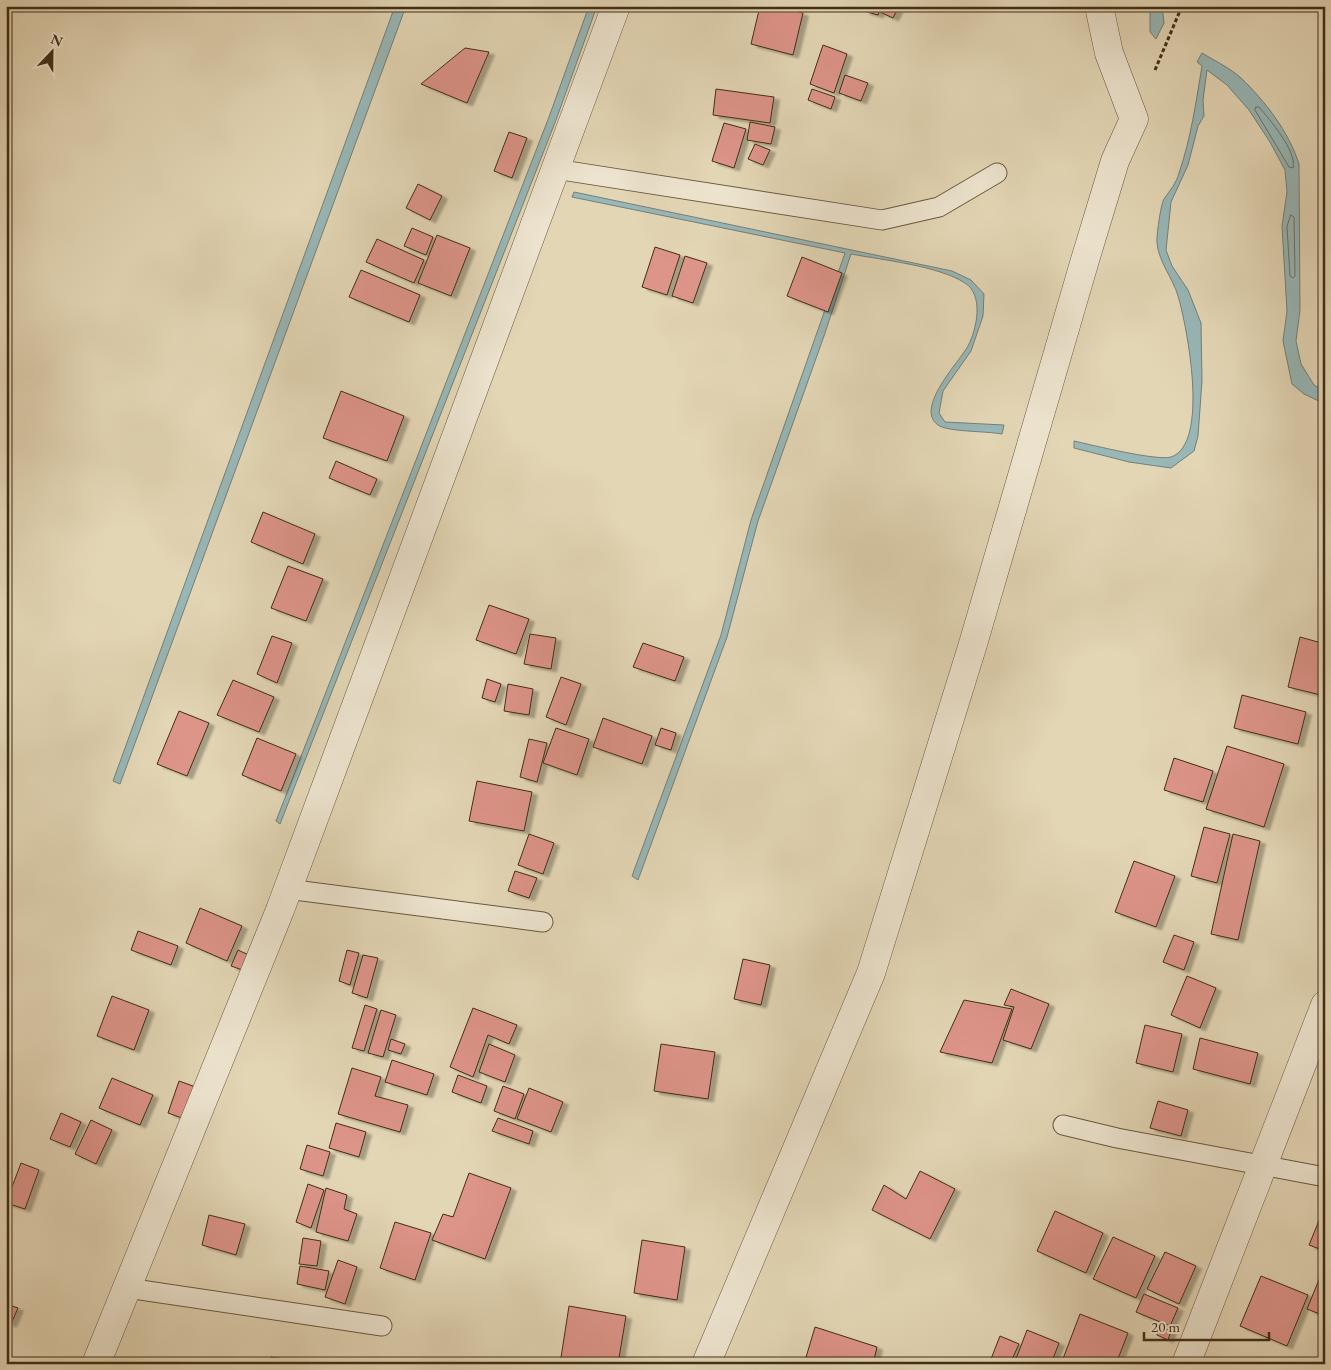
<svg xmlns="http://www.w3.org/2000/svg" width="1331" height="1370" font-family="'EB Garamond',serif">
	<defs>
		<filter id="shadow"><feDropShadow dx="5.5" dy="3" stdDeviation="1" flood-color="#0004"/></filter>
	</defs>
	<rect width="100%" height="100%" fill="#e3d6b5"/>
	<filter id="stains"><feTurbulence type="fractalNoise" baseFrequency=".004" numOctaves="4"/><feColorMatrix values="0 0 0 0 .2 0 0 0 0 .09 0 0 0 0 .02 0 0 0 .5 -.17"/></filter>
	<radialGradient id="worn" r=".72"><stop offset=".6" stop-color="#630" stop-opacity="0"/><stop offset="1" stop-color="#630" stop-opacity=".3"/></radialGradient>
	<g fill="#98b7b7" stroke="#758077">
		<polygon points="395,6 406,6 120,784 113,781"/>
		<polygon points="589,6 597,6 556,120 280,824 276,821 549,117"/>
		<polygon points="1150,6 1162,6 1164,23 1156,39 1150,32"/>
		<path d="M 1202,53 C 1215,61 1230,68 1241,78 C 1265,101 1289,132 1299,164 L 1300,310 L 1296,341 L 1301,364 L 1314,385 L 1325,391 L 1325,404 L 1304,394 L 1292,384 L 1283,341 L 1287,311 L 1282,226 L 1287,192 L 1285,170 L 1270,142 L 1249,110 L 1227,85 L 1207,70 L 1203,100 L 1204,116 L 1198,126 L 1188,165 L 1171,202 L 1166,250 L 1172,266 L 1188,290 L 1201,323 L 1202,381 L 1198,436 L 1194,451 L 1171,468 L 1129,462 L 1074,448 L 1074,441 C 1092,445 1156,461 1171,457 C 1210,444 1187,326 1178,296 C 1173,278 1159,263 1157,243 C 1156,238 1161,203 1164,199 C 1170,190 1176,184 1179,173 C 1191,138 1196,102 1202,66 L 1197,62 Z"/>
		<path d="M 574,192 L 952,271 L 971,280 L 984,294 L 983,316 L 971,351 L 943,391 L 939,413 L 945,422 L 1004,425 L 1002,434 C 987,431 947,432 938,425 C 914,408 960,361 968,346 C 977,329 984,295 965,283 C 939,266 883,260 851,254 L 824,336 L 758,521 L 727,637 L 638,880 L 632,876 L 721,635 L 751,520 L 845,253 L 572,197 Z"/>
	</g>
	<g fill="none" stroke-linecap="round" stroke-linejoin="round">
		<g stroke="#6c7266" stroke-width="1">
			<path d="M 1256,107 L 1259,107 C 1270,120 1297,151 1293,168 L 1289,167 L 1255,110 Z"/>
			<polygon points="1291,215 1294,217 1295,276 1293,278 1290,276 1287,227"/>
		</g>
	</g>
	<g fill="#dd9489" stroke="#412e16" filter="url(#shadow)">
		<polygon points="760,6 774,6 803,13 793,55 751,44"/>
		<polygon points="866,6 881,6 878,15 864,11"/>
		<polygon points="883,6 899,6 893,18 880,12"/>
		<polygon points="823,45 847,54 834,93 810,84"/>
		<polygon points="465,48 489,52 467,103 421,84"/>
		<polygon points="845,75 868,83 861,101 839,93"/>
		<polygon points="716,89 774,97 770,123 713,115"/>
		<polygon points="812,89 835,97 831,109 808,100"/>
		<polygon points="750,122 775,127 771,144 747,140"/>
		<polygon points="724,123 746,129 734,168 712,161"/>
		<polygon points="509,132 527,138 512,178 494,171"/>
		<polygon points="755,144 770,150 763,165 748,159"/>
		<polygon points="418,184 442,196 430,220 406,208"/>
		<polygon points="412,228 433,237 426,255 404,246"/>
		<polygon points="437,235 470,248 451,296 418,283"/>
		<polygon points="377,239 424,260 414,283 366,262"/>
		<polygon points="655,247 680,255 667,295 642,287"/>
		<polygon points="685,256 707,263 693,303 672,296"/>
		<polygon points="802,257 842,273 828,312 787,296"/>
		<polygon points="361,270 420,295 409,322 349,297"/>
		<polygon points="341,391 404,416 387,461 323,438"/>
		<polygon points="336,461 377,479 370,495 329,478"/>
		<polygon points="263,512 315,534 303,564 251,542"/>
		<polygon points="288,566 323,579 306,621 271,608"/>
		<polygon points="489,605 529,619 516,654 476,640"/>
		<polygon points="530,634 556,638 551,669 524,664"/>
		<polygon points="272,636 292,643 277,683 257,674"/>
		<polygon points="1300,637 1325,644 1325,696 1288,687"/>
		<polygon points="643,643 684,657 675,681 633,667"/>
		<polygon points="561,677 581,684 566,725 546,717"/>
		<polygon points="487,679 501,684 495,702 482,698"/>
		<polygon points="233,680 274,697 259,732 217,715"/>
		<polygon points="508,684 533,689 529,715 504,711"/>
		<polygon points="1242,695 1306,712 1298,744 1234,728"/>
		<polygon points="179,711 209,723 187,776 157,764"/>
		<polygon points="603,718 652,736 642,764 593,747"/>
		<polygon points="556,728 589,739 577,775 543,763"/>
		<polygon points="661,728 676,733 671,750 655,745"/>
		<polygon points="257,738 296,754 281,791 242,775"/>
		<polygon points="529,739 547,743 537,782 520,777"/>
		<polygon points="1227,746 1284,764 1264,827 1206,809"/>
		<polygon points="1174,758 1213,771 1203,802 1164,790"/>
		<polygon points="477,781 532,792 524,831 469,821"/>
		<polygon points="1204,827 1230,834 1217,883 1191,876"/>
		<polygon points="529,834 554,843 543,874 518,865"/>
		<polygon points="1233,834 1260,841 1238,940 1211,934"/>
		<polygon points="1134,861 1175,876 1156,927 1115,912"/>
		<polygon points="515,871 537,878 529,898 508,891"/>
		<polygon points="200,908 242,926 227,961 186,943"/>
		<polygon points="138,931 178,946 171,965 131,950"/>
		<polygon points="1174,935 1194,942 1184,970 1163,962"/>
		<polygon points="238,950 255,958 248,972 231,966"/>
		<polygon points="347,950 359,953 350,985 339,981"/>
		<polygon points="363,955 378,958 367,998 352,993"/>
		<polygon points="743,959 770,965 761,1005 734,999"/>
		<polygon points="1187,976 1216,988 1200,1028 1171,1015"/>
		<polygon points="1011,989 1049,1004 1031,1049 1003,1040 1014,1007 1004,1005"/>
		<polygon points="112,996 149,1010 134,1050 97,1036"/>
		<polygon points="964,1000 1012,1009 992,1063 940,1052"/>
		<polygon points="365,1005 377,1009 364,1051 352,1048"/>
		<polygon points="473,1008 517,1025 509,1044 488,1035 473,1077 450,1067"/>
		<polygon points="381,1010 396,1015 383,1057 368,1053"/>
		<polygon points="1145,1025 1182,1034 1173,1072 1136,1063"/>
		<polygon points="1200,1038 1258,1053 1250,1084 1193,1069"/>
		<polygon points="391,1039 405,1044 401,1054 388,1050"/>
		<polygon points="489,1044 515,1055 505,1082 479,1072"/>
		<polygon points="661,1044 715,1052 708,1099 654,1091"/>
		<polygon points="392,1060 434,1074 427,1095 385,1082"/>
		<polygon points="352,1068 381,1077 375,1096 408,1105 400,1132 338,1114"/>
		<polygon points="458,1075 487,1086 481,1103 452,1092"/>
		<polygon points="112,1078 153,1095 140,1125 99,1108"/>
		<polygon points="179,1081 204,1090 193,1122 168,1113"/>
		<polygon points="503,1086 524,1094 515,1119 494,1111"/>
		<polygon points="529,1088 563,1102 551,1132 517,1119"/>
		<polygon points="1158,1101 1188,1110 1181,1136 1150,1128"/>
		<polygon points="61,1113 81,1122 70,1147 50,1139"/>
		<polygon points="498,1118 533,1131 529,1144 492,1131"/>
		<polygon points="91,1120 112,1130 96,1164 75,1154"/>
		<polygon points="336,1123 366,1132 359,1157 329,1148"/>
		<polygon points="307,1145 330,1152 323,1176 300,1169"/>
		<polygon points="21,1163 39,1170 25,1209 6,1203"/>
		<polygon points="920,1171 955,1189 930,1239 872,1210 884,1185 906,1199"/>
		<polygon points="469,1173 511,1188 485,1259 432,1240 443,1214 453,1217"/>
		<polygon points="308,1184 324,1190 311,1228 296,1222"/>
		<polygon points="326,1188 347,1195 344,1209 357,1214 348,1241 316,1232"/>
		<polygon points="1325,1206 1325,1251 1309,1245"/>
		<polygon points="1055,1211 1103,1233 1086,1273 1037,1251"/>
		<polygon points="209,1215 245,1224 236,1255 202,1245"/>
		<polygon points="395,1222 431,1233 415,1280 380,1268"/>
		<polygon points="1113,1237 1155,1256 1136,1298 1093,1279"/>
		<polygon points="303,1238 321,1241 317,1266 299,1264"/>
		<polygon points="642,1240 685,1247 677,1300 634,1293"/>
		<polygon points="1165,1252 1196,1266 1179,1304 1147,1289"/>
		<polygon points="338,1260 357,1267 345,1304 325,1297"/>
		<polygon points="1325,1265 1325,1316 1307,1309"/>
		<polygon points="300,1266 329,1271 325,1290 297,1284"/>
		<polygon points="1261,1276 1308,1295 1287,1346 1240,1326"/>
		<polygon points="1144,1294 1178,1308 1170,1326 1136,1312"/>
		<polygon points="6,1304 18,1308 11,1324 6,1322"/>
		<polygon points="569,1306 626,1316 618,1364 560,1364"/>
		<polygon points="1080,1314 1128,1333 1116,1364 1061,1364"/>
		<polygon points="1160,1326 1171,1331 1168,1340 1157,1335"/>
		<polygon points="815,1327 877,1347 874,1360 887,1364 804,1364"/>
		<polygon points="1027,1330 1059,1343 1051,1364 1014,1364"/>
		<polygon points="1000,1336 1019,1344 1010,1364 1002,1364 991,1359"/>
		<polygon points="271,1357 310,1363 310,1364 270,1364"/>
	</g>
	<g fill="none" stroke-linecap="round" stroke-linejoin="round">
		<defs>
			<g id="lane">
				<polyline points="555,169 882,220 939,207 997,173"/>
				<polyline points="287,889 543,922"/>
				<polyline points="1063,1125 1117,1138 1325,1177"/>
				<polyline points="127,1288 382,1326"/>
			</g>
			<g id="street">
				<polyline points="96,1364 280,910 616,6"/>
				<polyline points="706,1364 871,973 973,644 1085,260 1115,161 1134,119 1109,53 1099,6"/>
				<polyline points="1186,1364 1325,1005"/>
			</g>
		</defs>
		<use href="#lane" stroke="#6a583e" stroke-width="21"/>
		<use href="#street" stroke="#6a583e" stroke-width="29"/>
		<polyline stroke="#412e16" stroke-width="3" stroke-dasharray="4 2.5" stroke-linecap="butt" points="1155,70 1182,6"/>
		<use href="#lane" stroke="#ede4cf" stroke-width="19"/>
		<use href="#street" stroke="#ede4cf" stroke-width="28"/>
	</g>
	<rect width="1331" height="1370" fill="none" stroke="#e3d6b5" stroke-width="25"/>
	<rect x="8" y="8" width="1316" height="1355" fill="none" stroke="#412e16" stroke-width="2.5"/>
	<rect x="12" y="12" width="1306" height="1345" fill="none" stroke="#412e16"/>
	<g transform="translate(52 52) rotate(22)" stroke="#ede4cf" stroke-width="4" paint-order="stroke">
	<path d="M0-4L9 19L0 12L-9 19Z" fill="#412e16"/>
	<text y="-8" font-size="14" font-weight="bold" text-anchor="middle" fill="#412e16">N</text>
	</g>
	<path d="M1144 1332v8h125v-8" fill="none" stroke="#412e16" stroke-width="2.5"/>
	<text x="1151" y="1332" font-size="15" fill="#412e16" stroke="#ede4cf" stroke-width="4" paint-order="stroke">20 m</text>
	<rect width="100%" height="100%" filter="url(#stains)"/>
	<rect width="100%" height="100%" fill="url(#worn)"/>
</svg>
